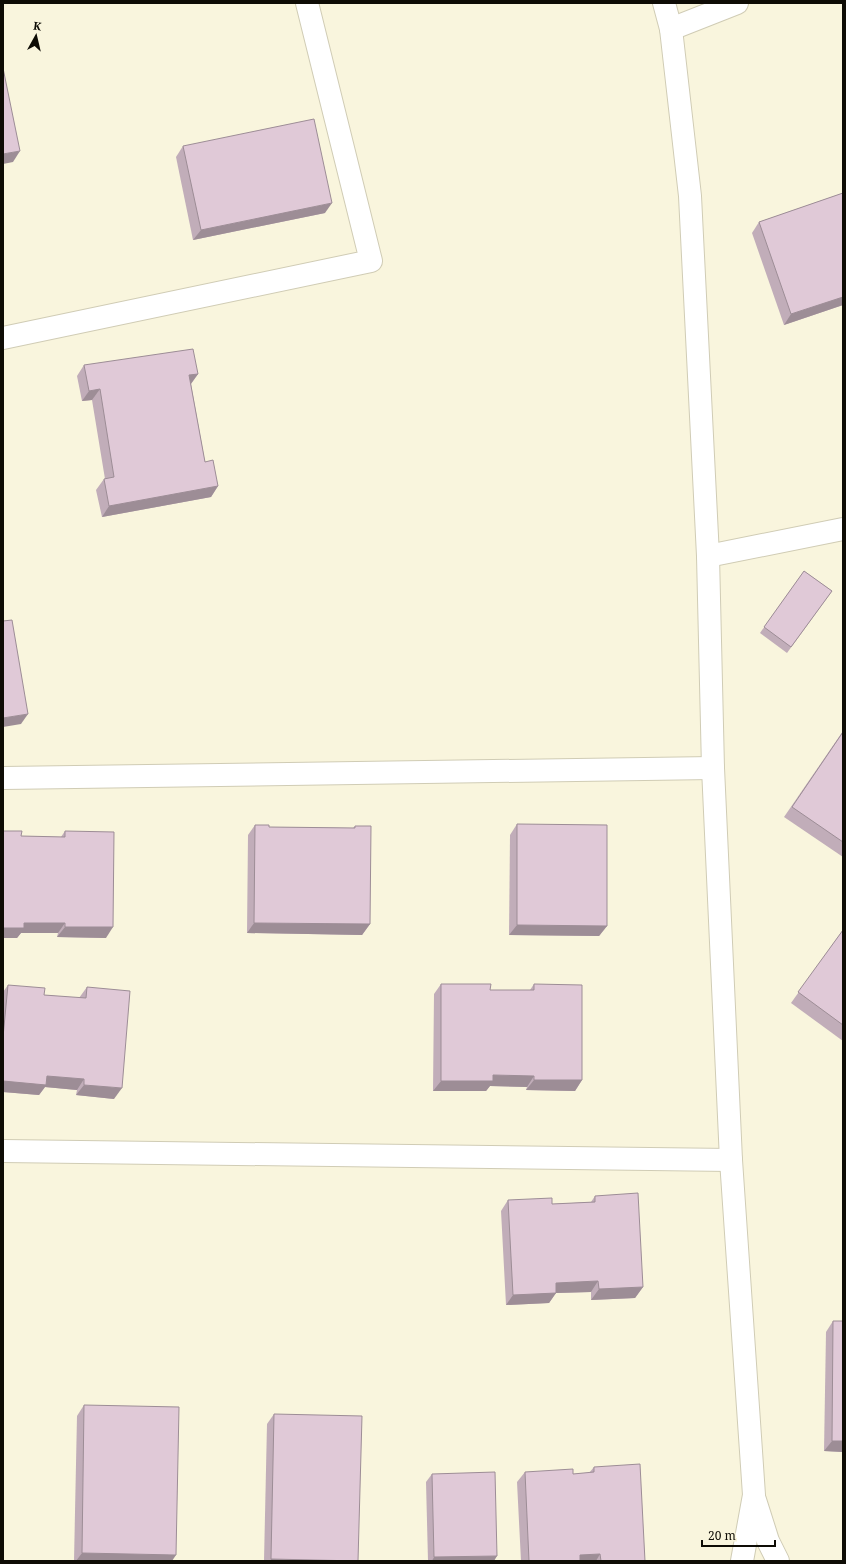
<svg xmlns="http://www.w3.org/2000/svg" width="846" height="1564" font-family="'Noto Serif',serif">
	<rect width="100%" height="100%" fill="#f9f5dd"/>
	<g fill="none" stroke-linecap="round" stroke-linejoin="round">
		<defs>
			<g id="minor">
				<polyline points="664,3 671,29 690,196 708,556 713,768 731,1160 754,1495 742,1561"/>
				<polyline points="671,29 737,3"/>
				<polyline points="3,338 371,261 307,3"/>
				<polyline points="708,556 843,529"/>
				<polyline points="3,778 713,768"/>
				<polyline points="3,1151 731,1160"/>
				<polyline points="755,1500 768,1541 778,1561"/>
			</g>
		</defs>
		<use href="#minor" stroke="#d0ccb5" stroke-width="24"/>
		<use href="#minor" stroke="#fff" stroke-width="22"/>
	</g>
	<g fill="#c1adb9">
		<polygon points="183,146 325,213 193,240 176,157"/>
		<polygon points="843,193 843,305 784,325 752,233 759,222"/>
		<polygon points="84,365 198,374 191,384 205,462 218,486 211,497 102,517 96,490 104,479 105,479 92,400 82,401 77,376"/>
		<polygon points="804,571 832,591 787,653 760,633"/>
		<polygon points="843,731 843,857 784,817"/>
		<polygon points="517,824 607,926 599,936 509,935 510,835"/>
		<polygon points="255,825 269,827 353,828 355,826 370,924 362,935 247,933 248,835"/>
		<polygon points="65,831 106,938 57,937 58,933 21,933 17,938 21,836 61,837"/>
		<polygon points="843,930 843,1041 791,1003"/>
		<polygon points="441,984 490,990 530,990 534,984 582,1080 575,1091 526,1090 527,1087 490,1086 486,1091 433,1091 434,994"/>
		<polygon points="8,985 44,995 79,998 87,987 114,1099 76,1095 77,1090 45,1087 39,1095 3,1092 3,992"/>
		<polygon points="595,1196 643,1287 635,1298 591,1300 591,1292 556,1293 549,1303 506,1305 501,1211 508,1200 552,1204 591,1202"/>
		<polygon points="833,1321 843,1452 824,1451 826,1332"/>
		<polygon points="84,1405 172,1561 74,1561 77,1416"/>
		<polygon points="274,1414 358,1561 264,1561 267,1424"/>
		<polygon points="594,1467 645,1561 521,1561 517,1482 525,1472 573,1474 589,1473"/>
		<polygon points="432,1474 494,1561 428,1561 426,1482"/>
	</g>
	<g fill="#9d8d96">
		<polygon points="20,151 13,162 3,164 3,154"/>
		<polygon points="332,203 325,213 193,240 201,230"/>
		<polygon points="843,297 843,305 784,325 791,314"/>
		<polygon points="198,374 190,385 189,375"/>
		<polygon points="100,389 92,400 82,401 89,391"/>
		<polygon points="218,486 211,497 102,517 109,506"/>
		<polygon points="28,714 21,724 3,727 3,718"/>
		<polygon points="24,923 65,923 58,933 21,933 17,938 3,938 3,928"/>
		<polygon points="254,923 370,924 362,935 247,933"/>
		<polygon points="517,925 607,926 599,936 509,935"/>
		<polygon points="65,927 113,927 106,938 57,937"/>
		<polygon points="493,1075 534,1076 527,1087 490,1086 486,1091 433,1091 441,1081"/>
		<polygon points="47,1076 84,1079 77,1090 45,1087 39,1095 3,1092 3,1081"/>
		<polygon points="534,1080 582,1080 575,1091 526,1090"/>
		<polygon points="84,1085 122,1088 114,1099 76,1095"/>
		<polygon points="598,1281 591,1292 556,1293 549,1303 506,1305 513,1295 556,1283"/>
		<polygon points="643,1287 635,1298 591,1300 599,1289"/>
		<polygon points="832,1441 843,1441 843,1452 824,1451"/>
		<polygon points="82,1553 176,1555 172,1561 76,1561"/>
		<polygon points="600,1554 596,1561 575,1561 580,1555"/>
		<polygon points="497,1556 494,1561 432,1561 434,1557"/>
		<polygon points="271,1559 358,1561 270,1561"/>
	</g>
	<g fill="#e0c9d7" stroke="#9d8d96">
		<polygon points="3,68 20,151 3,154"/>
		<polygon points="314,119 332,203 201,230 183,146"/>
		<polygon points="843,193 843,297 791,314 759,222"/>
		<polygon points="193,349 198,374 189,375 205,462 213,460 218,486 109,506 104,479 114,477 100,389 89,391 84,365"/>
		<polygon points="804,571 832,591 791,647 764,627"/>
		<polygon points="12,620 28,714 3,718 3,621"/>
		<polygon points="843,732 843,842 792,807"/>
		<polygon points="517,824 607,825 607,926 517,925"/>
		<polygon points="255,825 269,825 269,827 355,828 355,826 371,826 370,924 254,923"/>
		<polygon points="3,831 22,831 21,836 65,837 65,831 114,832 113,927 65,927 65,923 24,923 24,928 3,928"/>
		<polygon points="843,930 843,1025 798,992"/>
		<polygon points="441,984 491,984 490,990 534,990 534,984 582,985 582,1080 534,1080 534,1076 493,1075 493,1081 441,1081"/>
		<polygon points="8,985 45,988 44,995 86,998 87,987 130,991 122,1088 84,1085 84,1079 47,1076 46,1085 3,1081 3,1037"/>
		<polygon points="638,1193 643,1287 599,1289 598,1281 556,1283 556,1293 513,1295 508,1200 552,1198 552,1204 595,1202 595,1196"/>
		<polygon points="833,1321 843,1321 843,1441 832,1441"/>
		<polygon points="84,1405 179,1407 176,1555 82,1553"/>
		<polygon points="274,1414 362,1416 358,1561 271,1559"/>
		<polygon points="640,1464 645,1561 601,1561 600,1554 580,1555 580,1561 529,1561 525,1472 573,1469 573,1474 594,1472 594,1467"/>
		<polygon points="495,1472 497,1556 434,1557 432,1474"/>
	</g>
	<rect width="846" height="1564" fill="none" stroke="#0e0c05" stroke-width="8"/>
	<g transform="translate(36 36) rotate(8)" stroke="#f9f5dd" stroke-width="3" paint-order="stroke">
	<path d="M0-3L7 15L0 10L-7 15Z" fill="#0e0c05"/>
	<text y="-6" font-size="11" font-weight="bold" text-anchor="middle" fill="#0e0c05">K</text>
	</g>
	<path d="M702 1540v6h73v-6" fill="none" stroke="#0e0c05" stroke-width="2"/>
	<text x="708" y="1540" font-size="12" fill="#0e0c05" stroke="#f9f5dd" stroke-width="3" paint-order="stroke">20 m</text>
</svg>
